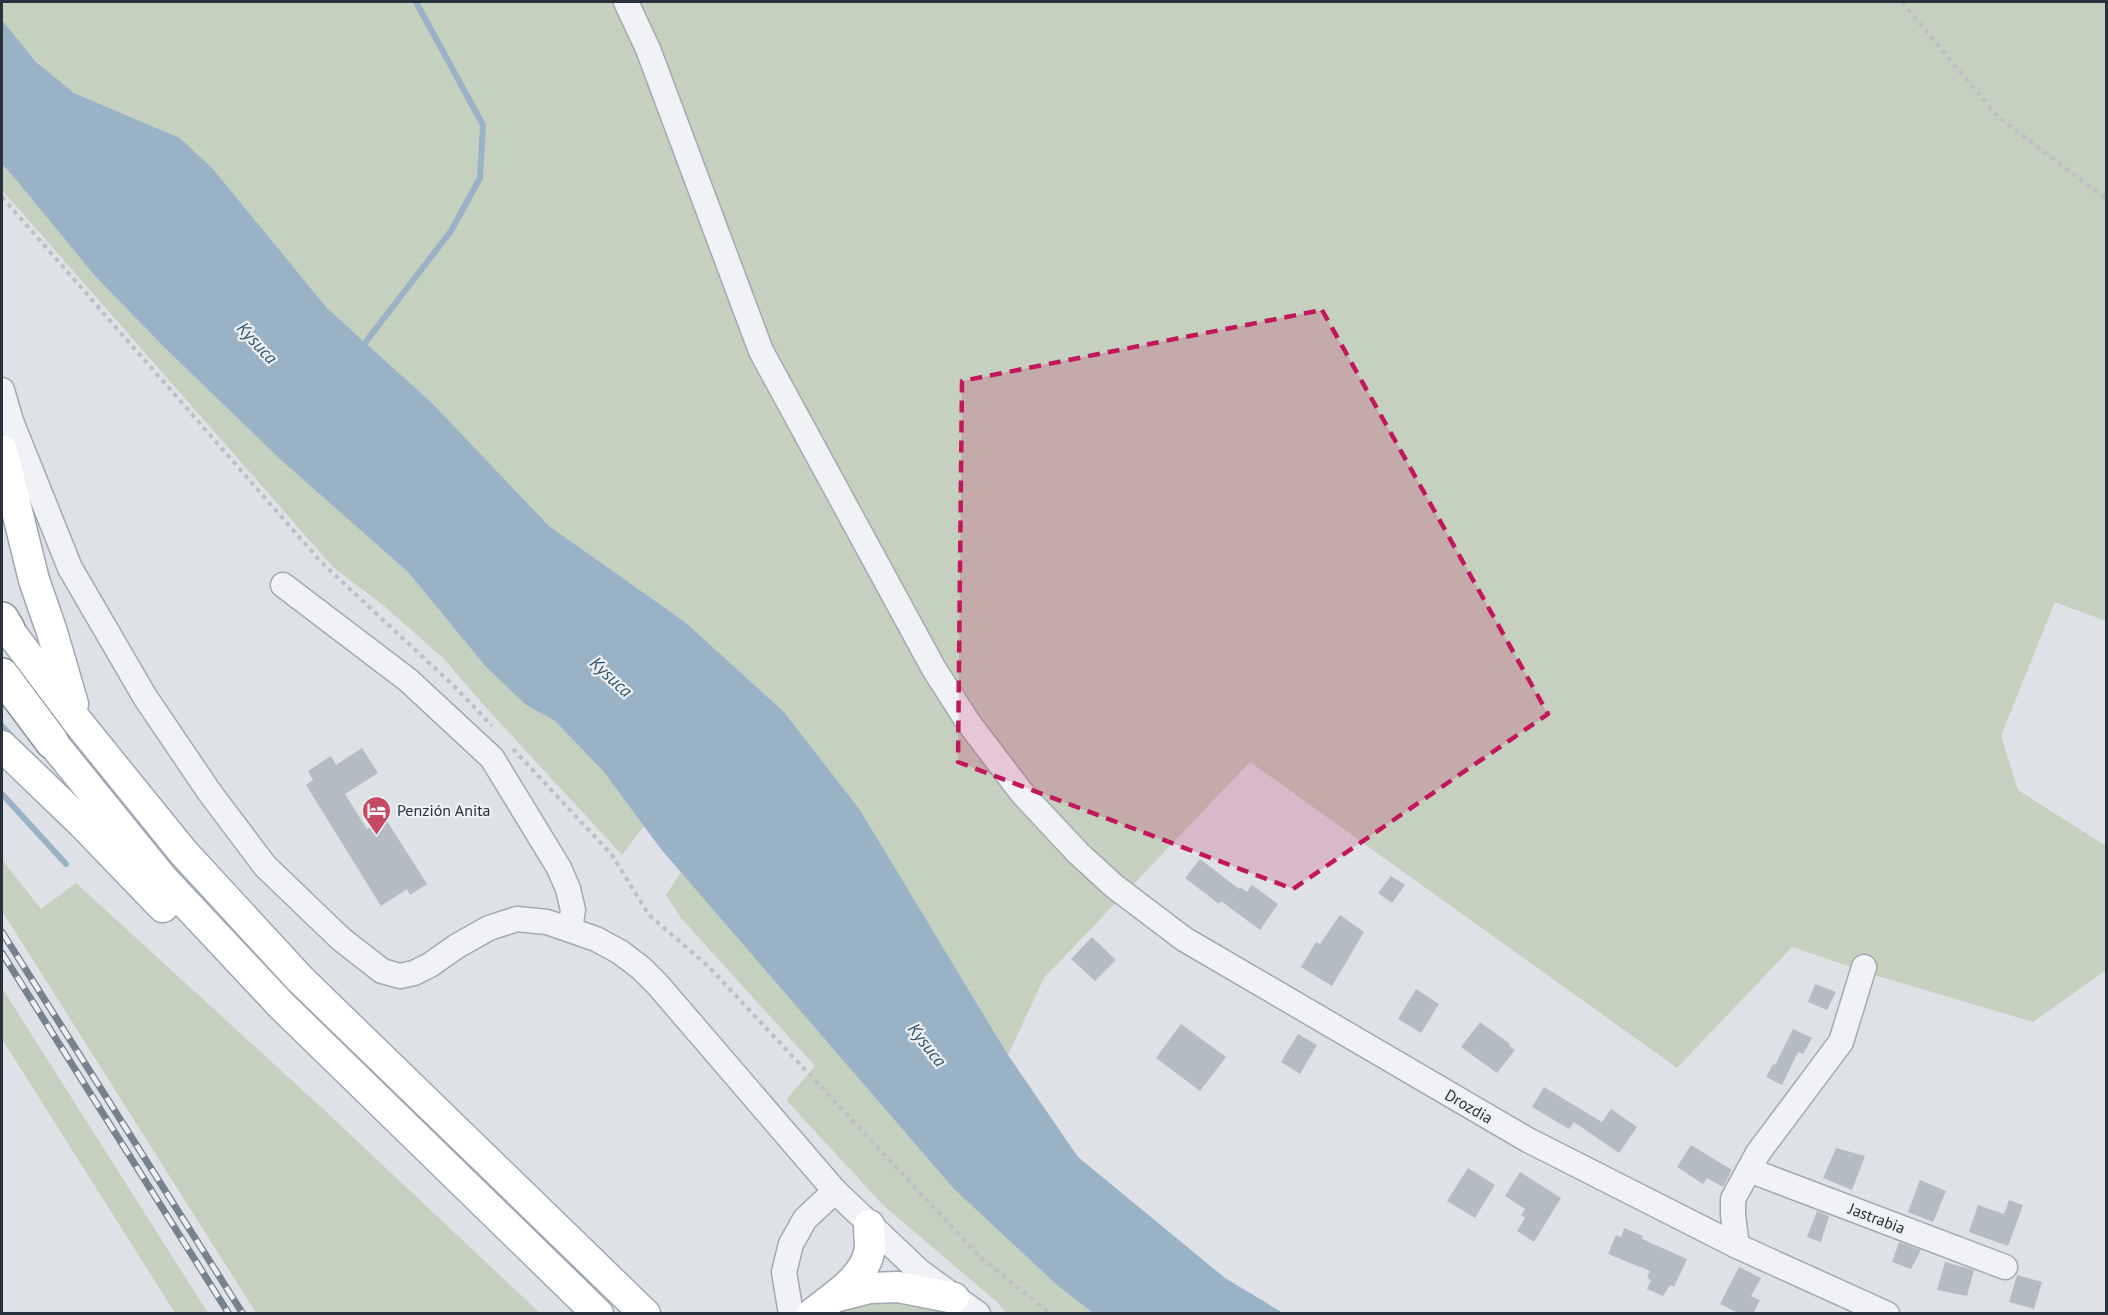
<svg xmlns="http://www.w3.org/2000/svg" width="2108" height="1315" font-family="'PT Sans',sans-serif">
	<rect width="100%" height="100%" fill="#dee2e7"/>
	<g fill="#c5d0bf">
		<polygon points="2,2 2106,2 2106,621 2055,602 2001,736 2018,790 2106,846 2106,970 2033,1022 1881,977 1792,947 1677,1068 1250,762 1044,978 1008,1055 860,810 784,712 685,622 549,526 433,404 327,308 213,169 180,138 74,93 36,62 2,20"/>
		<polygon points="2,164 18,182 94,275 166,349 282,461 408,572 486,667 526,705 555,721 604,772 644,826 622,855 489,711 443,658 384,606 333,567 2,190"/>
		<polygon points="2,860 41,909 76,883 322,1108 540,1313 256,1313 2,911"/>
		<polygon points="681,872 954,1189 1058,1286 1093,1313 1006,1313 998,1303 883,1205 786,1100 815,1066 681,918 666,895"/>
		<polygon points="2,988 208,1313 175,1313 2,1039"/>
		<polygon points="875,1298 927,1304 947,1313 827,1314"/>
	</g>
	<polygon fill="#9ab2c5" points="2,20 36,62 74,93 180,138 213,169 327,308 433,404 549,526 685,622 784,712 860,810 1008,1055 1078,1157 1225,1278 1283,1313 1093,1313 1058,1286 954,1189 660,848 604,772 555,721 526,705 486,667 408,572 282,461 166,349 94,275 18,182 2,164"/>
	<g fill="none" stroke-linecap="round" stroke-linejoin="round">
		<g stroke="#9ab2c5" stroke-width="6">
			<polyline points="361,348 451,231 480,178 483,125 416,2"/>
			<polyline points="2,726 14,739"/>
			<polyline points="2,794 66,864"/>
		</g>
	</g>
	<g fill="#b5bbc3">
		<polygon points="362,748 378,773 345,794 367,829 385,818 427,884 410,895 407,889 381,906 306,785 313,780 308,771 331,756 336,765"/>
		<polygon points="1200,859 1239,889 1240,887 1247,892 1252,885 1278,904 1260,930 1221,901 1219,904 1185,878"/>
		<polygon points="1391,876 1405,885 1392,903 1378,893"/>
		<polygon points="1340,915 1364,932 1332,986 1301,967 1316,942 1320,944"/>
		<polygon points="1092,937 1116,960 1095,981 1071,959"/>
		<polygon points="1815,984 1836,992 1827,1010 1808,1002"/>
		<polygon points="1416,989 1439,1004 1421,1033 1398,1019"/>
		<polygon points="1480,1022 1510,1044 1509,1046 1515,1050 1497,1073 1461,1047"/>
		<polygon points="1181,1024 1226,1057 1200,1091 1156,1058"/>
		<polygon points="1793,1029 1812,1038 1803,1054 1798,1052 1782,1085 1766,1077 1773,1064 1775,1065"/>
		<polygon points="1298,1034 1317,1045 1300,1074 1281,1062"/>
		<polygon points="1544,1087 1602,1122 1611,1109 1637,1127 1619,1153 1574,1122 1569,1129 1532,1107"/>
		<polygon points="1691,1145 1732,1170 1723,1187 1707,1178 1703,1184 1677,1167"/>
		<polygon points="1836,1148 1865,1156 1852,1190 1823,1178"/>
		<polygon points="1468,1168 1495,1185 1475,1218 1447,1201"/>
		<polygon points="1520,1172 1561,1198 1534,1242 1517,1231 1525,1218 1521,1215 1525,1209 1505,1196"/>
		<polygon points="1920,1180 1946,1191 1933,1222 1908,1212"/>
		<polygon points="2009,1200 2023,1205 2008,1246 1969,1232 1978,1205 2004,1214"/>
		<polygon points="1817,1211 1829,1216 1821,1242 1807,1237"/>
		<polygon points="1624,1228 1643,1236 1642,1239 1687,1259 1674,1287 1670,1285 1663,1296 1647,1289 1651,1280 1647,1278 1650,1271 1608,1254 1616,1235 1621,1237"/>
		<polygon points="1899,1242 1921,1250 1911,1269 1892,1262"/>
		<polygon points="1945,1262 1974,1270 1967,1296 1937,1290"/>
		<polygon points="1739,1267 1761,1278 1751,1296 1760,1300 1753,1314 1740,1314 1720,1304"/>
		<polygon points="2017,1275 2042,1282 2034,1309 2009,1302"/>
	</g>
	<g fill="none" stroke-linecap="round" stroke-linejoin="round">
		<defs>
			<g id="minor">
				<polyline points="626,2 648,49 761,351 934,669 968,722 1022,793 1078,853 1114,886 1184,939 1528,1140 1737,1246 1887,1314"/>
				<polyline points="2,390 11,421 70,568 145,697 210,793 265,866 341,939 382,971 400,976 414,973 430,965 457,946 489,928 517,919 547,922 596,939 620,952 641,968 658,985 835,1191 919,1271 978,1314"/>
				<polyline points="283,585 408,680 492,758 559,868 568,889 573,910 570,929"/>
				<polyline points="1749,1170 2005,1267"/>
				<polyline points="1737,1246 1733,1215 1733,1199 1758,1153 1841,1042 1864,967"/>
				<polyline points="790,1308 784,1272 791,1244 805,1219 835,1191"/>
			</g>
			<g id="major">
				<polyline points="2,450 34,580 52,632 73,704"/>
				<polyline points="8,629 77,721 183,852 300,979 645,1314"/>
				<polyline points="52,742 162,878 281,1005 598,1314"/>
				<polyline points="2,746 83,824 163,907"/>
				<polyline points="834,1297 870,1288 898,1287 954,1298"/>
				<path d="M 812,1314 C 833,1297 866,1278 870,1248 C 870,1241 869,1233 869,1225"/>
			</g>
			<g id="highway">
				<polyline points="2,619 8,629"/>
				<polyline points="2,675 52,742"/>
			</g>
		</defs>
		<use href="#minor" stroke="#a4a9b0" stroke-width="27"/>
		<use href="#major" stroke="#9ea7b2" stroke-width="33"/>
		<use href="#highway" stroke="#86909c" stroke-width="36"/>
		<g stroke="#bcc0c5" stroke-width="4" stroke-dasharray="4.5 4.5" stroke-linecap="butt">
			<polyline points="1902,2 1997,116 2106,199"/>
			<polyline points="2,197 321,562 456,688 492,726"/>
			<polyline points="513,749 612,855 649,915 709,967 981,1258 1051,1314"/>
		</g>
		<use href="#minor" stroke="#f0f2f5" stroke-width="24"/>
		<use href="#major" stroke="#fff" stroke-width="30"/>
		<use href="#highway" stroke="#fff" stroke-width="33"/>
		<defs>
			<g id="rail">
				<polyline points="2,932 243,1314"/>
				<polyline points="2,953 229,1314"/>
			</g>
		</defs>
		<use href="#rail" stroke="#78828f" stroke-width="7"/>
		<use href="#rail" stroke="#edf1f4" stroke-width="4.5" stroke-dasharray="14" stroke-linecap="butt"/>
	</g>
	<path fill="#c2185b" fill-opacity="0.2" stroke="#c2185b" stroke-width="4.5" stroke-dasharray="12 8" stroke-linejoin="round" d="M 1322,310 L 1548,714 L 1293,889 L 958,762 L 962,381 Z"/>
	<defs>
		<symbol id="hotel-pin" viewBox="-11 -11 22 30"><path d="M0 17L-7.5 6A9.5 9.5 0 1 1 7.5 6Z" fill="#c64863" stroke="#edf1f4"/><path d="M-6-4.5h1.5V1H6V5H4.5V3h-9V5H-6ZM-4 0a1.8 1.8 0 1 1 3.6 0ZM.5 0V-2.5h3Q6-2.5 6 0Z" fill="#fff"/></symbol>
	</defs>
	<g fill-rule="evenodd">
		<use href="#hotel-pin" x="360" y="794" width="33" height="45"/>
	</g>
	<g text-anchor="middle" stroke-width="4.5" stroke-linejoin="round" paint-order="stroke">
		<g font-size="16" fill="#28313c" stroke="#edf1f4" text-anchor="start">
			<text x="397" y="816">Penzión Anita</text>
		</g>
		<g font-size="16" fill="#28313c" stroke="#edf1f4">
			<text transform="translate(1469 1106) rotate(30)" y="6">Drozdia</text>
			<text transform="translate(1877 1218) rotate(21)" y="6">Jastrabia</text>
		</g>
		<g font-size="18" font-style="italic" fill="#35526e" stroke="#edf1f4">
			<text transform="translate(257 343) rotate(47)" y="6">Kysuca</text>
			<text transform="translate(611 677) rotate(43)" y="6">Kysuca</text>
			<text transform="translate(927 1045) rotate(52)" y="6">Kysuca</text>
		</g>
	</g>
	<rect width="2108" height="1315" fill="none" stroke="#28313c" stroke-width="6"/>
</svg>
